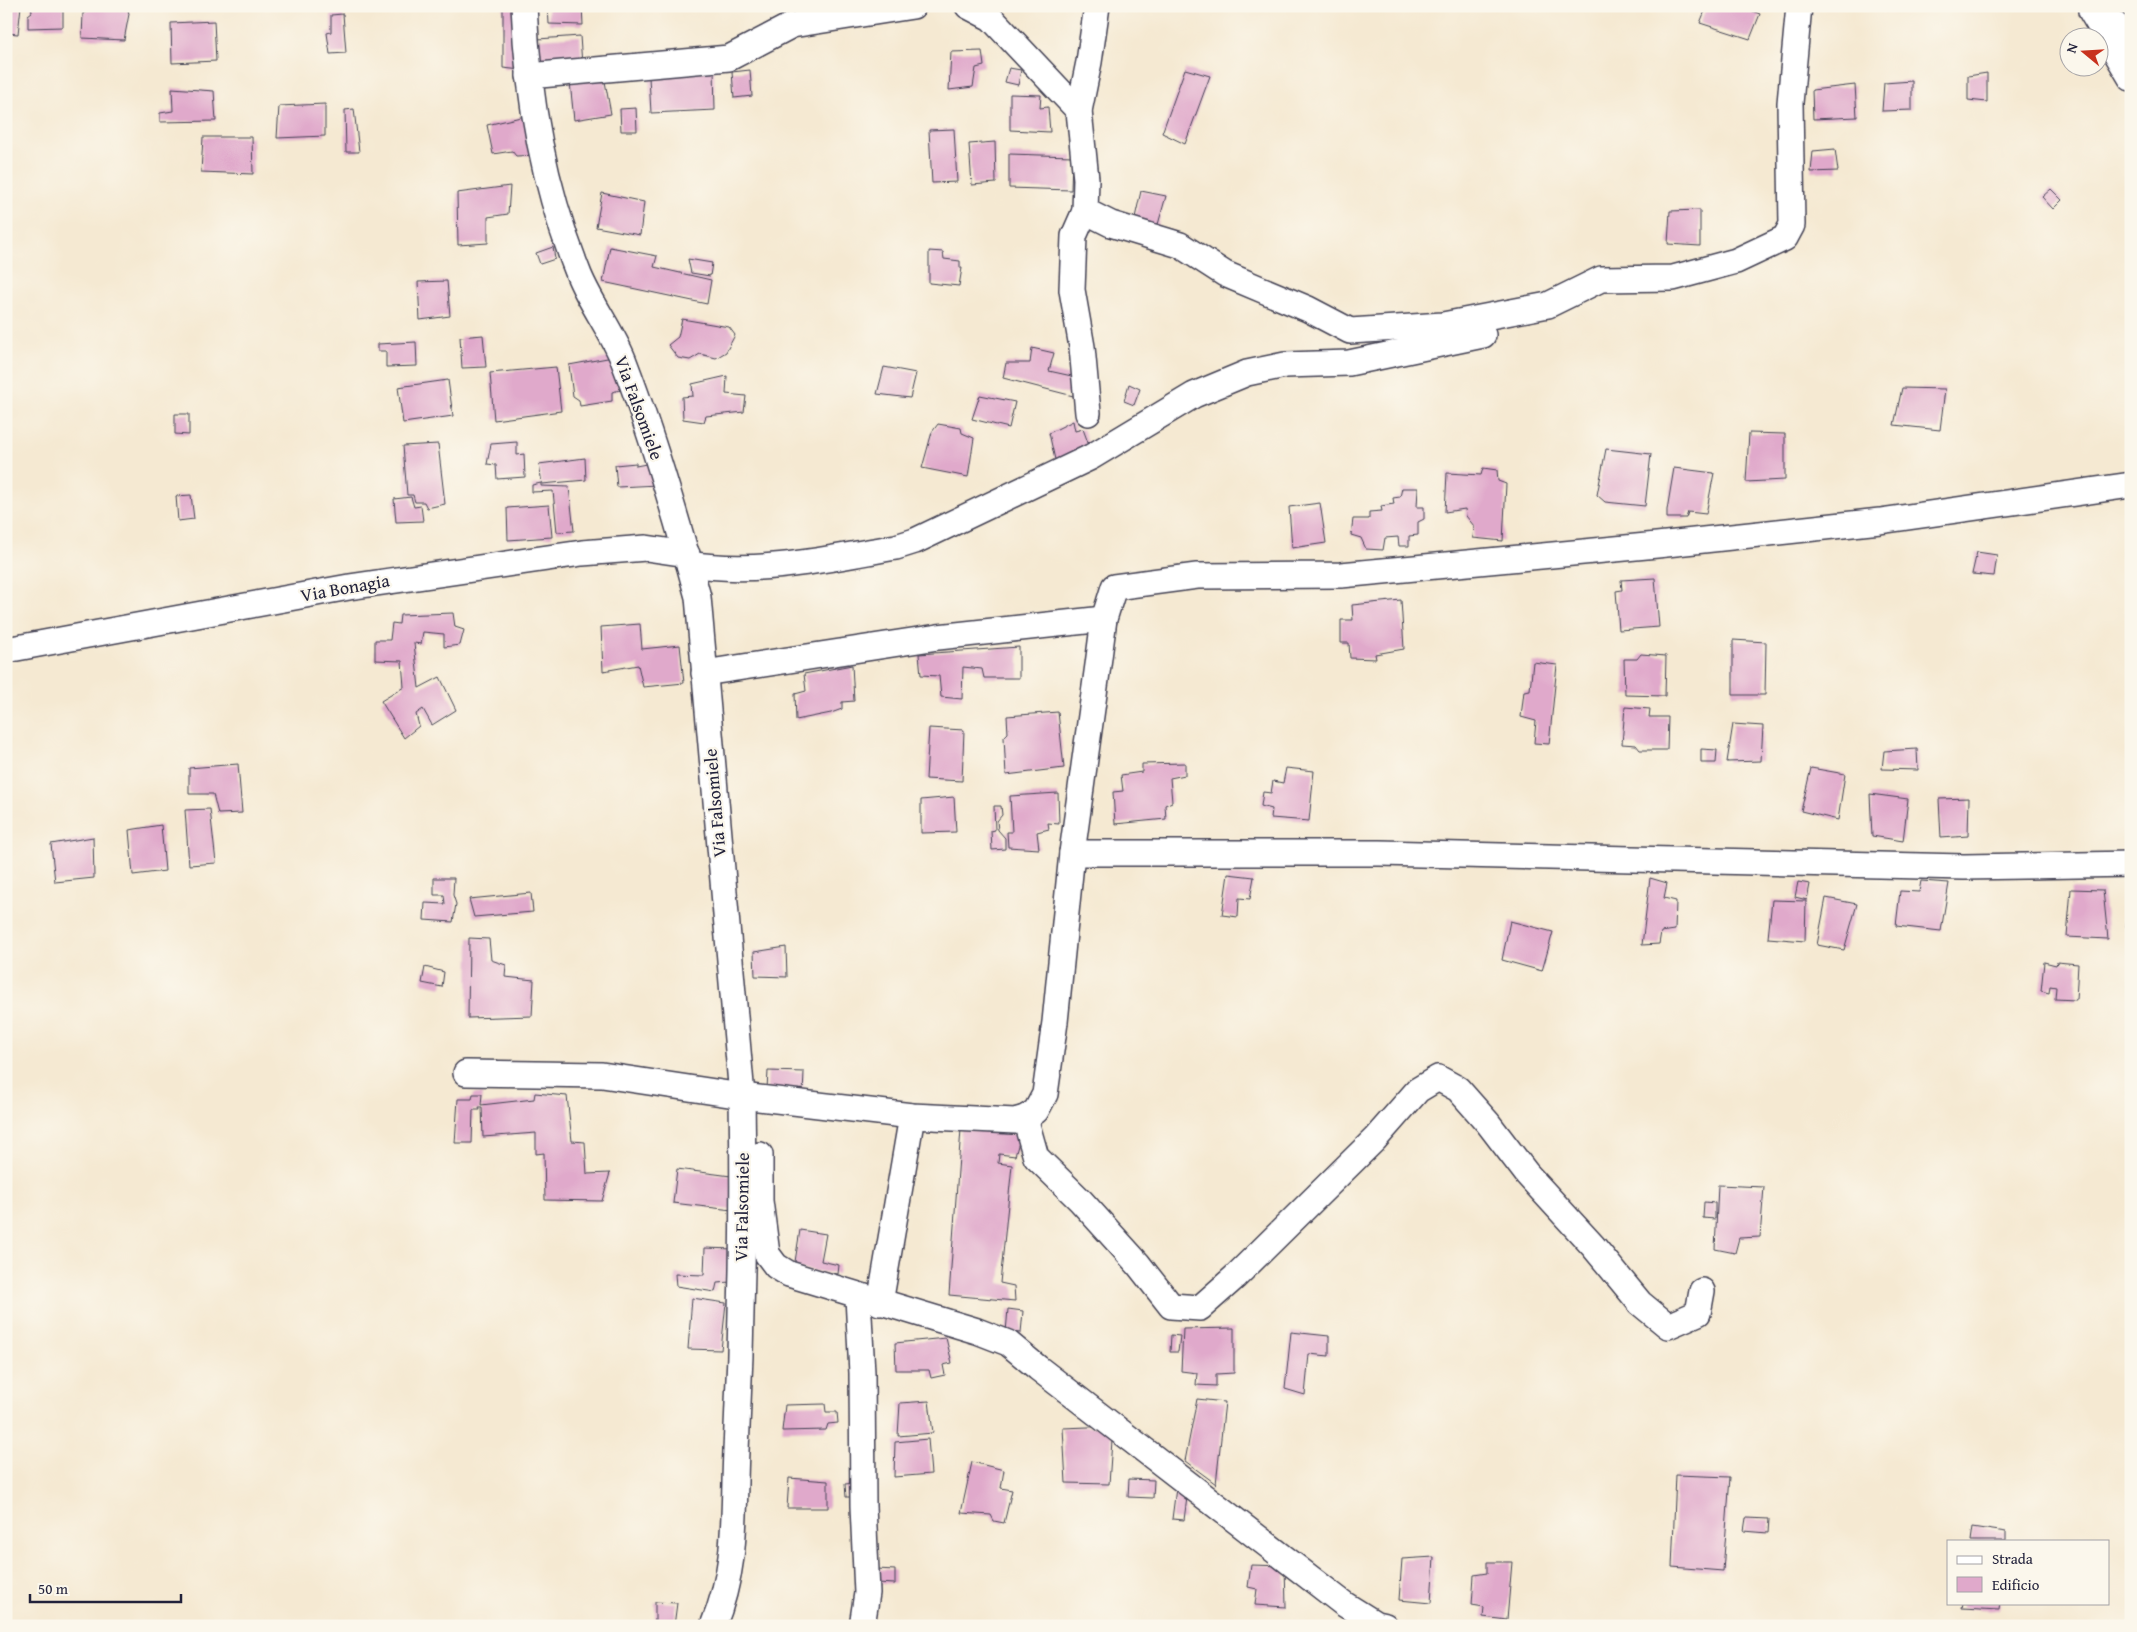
<svg xmlns="http://www.w3.org/2000/svg" width="2137" height="1632" font-family="'Gentium Book Plus',serif">
	<rect width="100%" height="100%" fill="#fbf7ec"/>
	<filter id="ink" filterUnits="userSpaceOnUse"><feTurbulence type="fractalNoise" baseFrequency=".02" numOctaves="2"/><feDisplacementMap in="SourceGraphic" scale="10" xChannelSelector="R" yChannelSelector="G"/><feConvolveMatrix kernelMatrix="1 2 1 2 8 2 1 2 1" color-interpolation-filters="sRGB"/></filter>
	<filter id="wash" filterUnits="userSpaceOnUse"><feTurbulence type="fractalNoise" baseFrequency=".0096" numOctaves="4" result="noise"/><feDisplacementMap in="SourceGraphic" scale="20" xChannelSelector="R" yChannelSelector="G"/><feGaussianBlur stdDeviation="1.12" result="paint"/><feColorMatrix in="noise" values="0 0 0 0 0 0 0 0 0 0 0 0 0 0 0 0 0 1.4 0 .05"/><feComposite in="paint" operator="in"/></filter>
	<g filter="url(#wash)">
		<rect width="100%" height="100%" fill="#f5e9d2"/>
		<g id="blocks">
			<g fill="#e0a9cb">
				<polygon points="6,6 21,6 18,34 6,33"/>
				<polygon points="31,6 63,6 63,27 28,28 28,15 32,12"/>
				<polygon points="87,6 127,6 129,14 124,40 82,38 83,13 88,11"/>
				<polygon points="503,6 519,6 521,70 503,68"/>
				<polygon points="548,6 582,6 583,25 549,24"/>
				<polygon points="1707,6 1739,6 1760,14 1750,39 1700,23"/>
				<polygon points="343,14 346,53 330,54 327,33 331,32 331,15"/>
				<polygon points="214,21 216,61 172,63 171,23"/>
				<polygon points="580,36 582,65 538,64 538,39"/>
				<polygon points="982,51 984,66 976,68 973,87 949,90 951,52"/>
				<polygon points="1009,68 1021,70 1018,85 1005,82"/>
				<polygon points="1185,69 1210,76 1185,144 1162,133"/>
				<polygon points="714,70 715,110 651,113 649,77"/>
				<polygon points="750,70 752,96 734,98 732,72"/>
				<polygon points="1987,73 1987,102 1968,100 1968,76"/>
				<polygon points="604,76 611,114 574,120 570,82"/>
				<polygon points="1912,81 1912,110 1882,111 1884,83"/>
				<polygon points="1855,85 1857,117 1813,119 1812,90"/>
				<polygon points="172,88 214,91 216,121 160,122 160,113 173,111"/>
				<polygon points="1010,94 1041,95 1040,108 1048,107 1050,132 1010,130"/>
				<polygon points="325,104 325,136 277,138 279,106"/>
				<polygon points="636,108 637,131 621,131 620,109"/>
				<polygon points="354,109 359,152 346,152 345,110"/>
				<polygon points="525,116 537,155 516,156 512,151 493,154 487,125"/>
				<polygon points="954,129 957,182 932,183 929,130"/>
				<polygon points="203,137 252,137 253,174 201,172"/>
				<polygon points="995,142 996,183 972,185 969,144"/>
				<polygon points="1835,149 1838,171 1811,172 1813,151"/>
				<polygon points="1009,154 1072,156 1071,190 1009,188"/>
				<polygon points="510,186 508,214 488,217 488,243 458,245 457,193"/>
				<polygon points="2051,189 2062,200 2053,209 2042,197"/>
				<polygon points="1141,191 1166,196 1157,228 1134,222"/>
				<polygon points="602,193 644,202 640,235 596,227"/>
				<polygon points="1700,210 1700,246 1668,244 1670,211"/>
				<polygon points="553,247 555,259 540,264 536,253"/>
				<polygon points="610,247 657,256 654,267 711,280 707,304 603,282"/>
				<polygon points="929,251 943,252 944,259 960,261 960,268 962,268 959,286 929,283"/>
				<polygon points="688,259 712,263 710,276 691,273"/>
				<polygon points="447,281 450,316 420,320 418,282"/>
				<polygon points="682,319 729,327 735,335 726,352 716,358 700,354 690,360 678,358 668,345 678,337"/>
				<polygon points="483,335 486,367 462,368 460,337"/>
				<polygon points="416,342 417,366 386,367 386,351 378,351 378,344"/>
				<polygon points="1032,348 1054,353 1049,371 1081,378 1081,398 1003,378 1006,363 1030,363"/>
				<polygon points="613,357 620,390 612,392 612,401 580,406 579,400 573,396 569,365"/>
				<polygon points="556,367 561,411 494,420 490,373"/>
				<polygon points="884,367 916,373 910,398 877,394"/>
				<polygon points="727,376 726,394 746,396 744,412 706,416 704,422 683,419 682,397 693,396 692,384"/>
				<polygon points="448,380 453,416 403,423 398,387"/>
				<polygon points="1129,384 1140,389 1134,405 1124,401"/>
				<polygon points="1902,388 1945,389 1940,430 1894,425"/>
				<polygon points="980,395 1015,402 1009,428 972,419"/>
				<polygon points="175,414 189,414 189,435 175,434"/>
				<polygon points="1073,421 1075,431 1083,429 1090,448 1056,464 1049,433"/>
				<polygon points="938,424 961,428 962,433 974,438 968,477 922,468 932,432"/>
				<polygon points="1749,433 1785,434 1785,480 1746,482"/>
				<polygon points="517,442 517,455 524,454 525,477 497,479 496,465 487,464 491,444"/>
				<polygon points="438,444 445,504 427,508 424,502 415,502 413,495 407,495 403,446"/>
				<polygon points="1606,449 1651,454 1645,506 1605,502 1597,495"/>
				<polygon points="585,458 586,480 542,484 539,464"/>
				<polygon points="636,463 636,466 651,463 658,485 617,487 615,465"/>
				<polygon points="1483,468 1497,470 1498,481 1506,484 1503,541 1473,538 1474,526 1466,516 1465,509 1445,512 1447,473 1481,475"/>
				<polygon points="1674,468 1714,473 1706,514 1688,512 1686,518 1667,518 1667,510"/>
				<polygon points="541,483 541,486 569,487 574,531 557,532 553,491 532,492 532,485"/>
				<polygon points="1402,488 1418,488 1417,507 1424,507 1424,519 1418,522 1418,535 1409,536 1409,546 1399,546 1398,537 1385,538 1383,550 1366,549 1361,538 1351,535 1353,519 1369,519 1369,512 1382,511 1381,506 1394,504 1393,498 1400,497"/>
				<polygon points="191,495 194,519 178,521 176,496"/>
				<polygon points="411,497 414,507 421,506 423,521 396,522 394,499"/>
				<polygon points="1320,503 1326,543 1292,548 1289,507"/>
				<polygon points="549,505 552,537 508,540 507,508"/>
				<polygon points="1977,552 1997,555 1994,576 1972,574"/>
				<polygon points="1655,578 1659,627 1619,630 1616,591 1622,590 1621,580"/>
				<polygon points="1401,600 1404,649 1375,654 1376,659 1350,658 1349,643 1341,643 1341,620 1353,620 1352,605"/>
				<polygon points="453,613 455,627 464,630 460,645 444,647 444,634 423,632 421,644 414,643 419,688 440,677 456,710 432,725 423,709 416,714 419,726 404,738 381,701 404,687 402,661 375,660 375,640 390,640 392,623 399,624 400,615"/>
				<polygon points="640,624 642,649 680,645 684,683 643,687 638,665 603,671 601,627"/>
				<polygon points="1733,640 1766,642 1765,695 1733,695"/>
				<polygon points="1019,647 1019,678 984,678 982,669 963,667 962,699 941,697 939,676 921,675 919,654"/>
				<polygon points="1641,654 1666,656 1665,696 1625,695 1624,659 1637,659"/>
				<polygon points="1533,662 1557,665 1549,744 1534,743 1536,721 1521,717 1524,691 1530,690"/>
				<polygon points="852,665 854,701 842,702 842,709 831,713 796,720 795,694 806,691 804,674"/>
				<polygon points="1625,707 1650,709 1649,717 1668,717 1667,750 1640,750 1636,745 1622,744"/>
				<polygon points="1058,712 1064,768 1006,775 1004,737 1008,733 1007,716"/>
				<polygon points="1733,724 1763,726 1761,761 1727,762"/>
				<polygon points="929,728 964,730 962,781 926,779"/>
				<polygon points="1701,749 1717,750 1716,763 1701,763"/>
				<polygon points="1917,749 1918,770 1882,769 1884,751"/>
				<polygon points="1185,763 1185,775 1170,778 1172,802 1165,805 1166,819 1115,824 1113,792 1123,791 1121,775 1142,772 1142,764"/>
				<polygon points="238,764 242,813 218,814 213,794 189,794 189,768"/>
				<polygon points="1286,768 1314,771 1309,821 1271,818 1272,809 1261,806 1263,792 1271,793 1273,781 1283,783"/>
				<polygon points="1811,768 1845,774 1838,820 1801,811"/>
				<polygon points="1058,793 1059,824 1048,823 1049,829 1037,832 1039,849 1008,847 1007,832 1012,832 1010,796"/>
				<polygon points="1870,794 1908,799 1903,841 1872,836"/>
				<polygon points="954,797 956,832 921,833 921,800"/>
				<polygon points="1969,798 1968,836 1941,838 1939,799"/>
				<polygon points="994,806 1001,806 1002,815 997,821 998,830 1005,838 1005,849 992,850 991,831 995,830"/>
				<polygon points="210,809 216,863 189,865 185,810"/>
				<polygon points="161,825 165,871 133,875 129,830"/>
				<polygon points="93,837 94,878 55,882 51,844"/>
				<polygon points="1228,874 1254,877 1250,899 1239,898 1238,917 1222,915"/>
				<polygon points="434,878 454,878 453,895 456,904 453,922 424,920 425,903 445,904 444,895 434,895"/>
				<polygon points="1650,878 1667,883 1664,898 1676,901 1675,930 1661,932 1659,944 1642,945"/>
				<polygon points="1921,881 1949,883 1941,931 1896,926 1900,891 1919,892"/>
				<polygon points="1798,882 1810,884 1807,900 1795,897"/>
				<polygon points="2071,889 2103,890 2108,939 2067,937"/>
				<polygon points="2129,889 2131,889 2131,927 2126,927"/>
				<polygon points="531,893 533,912 474,917 469,899"/>
				<polygon points="1826,898 1857,904 1844,950 1817,945"/>
				<polygon points="1772,900 1806,901 1805,941 1768,938"/>
				<polygon points="1510,921 1553,932 1542,971 1502,960"/>
				<polygon points="469,938 489,939 491,960 506,965 505,977 534,980 532,1016 468,1018"/>
				<polygon points="786,947 787,977 755,976 754,952"/>
				<polygon points="2044,962 2056,965 2057,962 2078,964 2076,1000 2055,999 2056,987 2050,986 2049,993 2041,991"/>
				<polygon points="425,967 444,972 442,987 422,983"/>
				<polygon points="768,1071 804,1072 803,1095 767,1089"/>
				<polygon points="535,1093 567,1096 572,1141 585,1142 587,1174 610,1173 602,1201 545,1200 544,1153 536,1154 536,1133 483,1137 482,1107 479,1107 480,1110 473,1110 472,1143 455,1143 458,1099 472,1099 473,1094 482,1094 481,1105 534,1099"/>
				<polygon points="961,1129 1021,1135 1015,1156 999,1154 998,1163 1012,1165 1000,1283 1014,1286 1015,1301 949,1295"/>
				<polygon points="677,1169 731,1176 732,1210 673,1203"/>
				<polygon points="1718,1185 1764,1187 1760,1237 1739,1238 1735,1253 1715,1249"/>
				<polygon points="1704,1202 1715,1203 1715,1219 1703,1218"/>
				<polygon points="800,1230 826,1234 821,1261 839,1265 838,1274 794,1268"/>
				<polygon points="705,1248 734,1249 731,1282 717,1283 715,1292 676,1286 675,1274 704,1275"/>
				<polygon points="692,1298 726,1303 721,1350 688,1349"/>
				<polygon points="1008,1309 1023,1311 1021,1333 1006,1332"/>
				<polygon points="1234,1328 1234,1373 1216,1374 1216,1386 1196,1385 1197,1373 1181,1371 1183,1329"/>
				<polygon points="1291,1332 1329,1336 1329,1356 1309,1354 1305,1395 1285,1389"/>
				<polygon points="1171,1335 1180,1336 1178,1352 1170,1352"/>
				<polygon points="946,1338 952,1363 943,1365 945,1375 931,1378 929,1370 896,1370 895,1343"/>
				<polygon points="1197,1399 1225,1402 1216,1484 1185,1461"/>
				<polygon points="929,1401 933,1433 898,1436 900,1403"/>
				<polygon points="825,1404 826,1412 837,1412 838,1423 828,1424 826,1430 782,1431 785,1405"/>
				<polygon points="1113,1426 1109,1484 1066,1483 1063,1428"/>
				<polygon points="928,1439 931,1474 894,1477 895,1442"/>
				<polygon points="972,1462 1004,1470 1001,1488 1012,1490 1004,1523 994,1521 991,1515 961,1513"/>
				<polygon points="1676,1475 1730,1477 1723,1571 1672,1567"/>
				<polygon points="789,1478 828,1481 828,1508 787,1508"/>
				<polygon points="1129,1479 1154,1480 1153,1498 1128,1497"/>
				<polygon points="855,1483 856,1497 846,1497 845,1484"/>
				<polygon points="1176,1488 1188,1490 1184,1520 1172,1519"/>
				<polygon points="1746,1518 1769,1519 1768,1533 1744,1531"/>
				<polygon points="1973,1527 2006,1532 2006,1541 1971,1541"/>
				<polygon points="1434,1557 1431,1603 1399,1600 1402,1559"/>
				<polygon points="1487,1562 1512,1562 1507,1620 1483,1617 1484,1607 1472,1605 1474,1575 1487,1573"/>
				<polygon points="1251,1565 1285,1566 1286,1607 1255,1605 1257,1589 1248,1587"/>
				<polygon points="877,1569 895,1570 895,1584 877,1583"/>
				<polygon points="655,1602 677,1603 674,1626 655,1626"/>
				<polygon points="1963,1603 2000,1603 1999,1610 1962,1608"/>
			</g>
		</g>
	</g>
	<g filter="url(#ink)">
		<use href="#blocks" fill-opacity="0" stroke="#424052" stroke-width="1"/>
		<g fill="none" stroke-linecap="round" stroke-linejoin="round">
			<defs>
				<g id="minor">
					<path d="M 524,6 C 528,101 544,187 579,275 C 591,304 611,330 623,359 C 653,437 676,516 698,597 L 742,1096 C 744,1214 742,1333 736,1451 C 733,1514 738,1566 713,1626"/>
					<polyline points="968,6 991,18 1079,111 1086,179 1085,211 1111,224 1180,245 1225,274 1308,309 1350,331 1443,325 1548,305 1601,279 1673,278 1736,261 1785,238 1792,225 1790,103 1799,6"/>
					<polyline points="2091,11 2131,78"/>
					<polyline points="2097,13 2104,15 2131,38"/>
					<polyline points="529,76 729,58 792,25 913,6"/>
					<polyline points="1079,111 1089,62 1097,6"/>
					<polyline points="1085,211 1074,236 1072,290 1082,347 1088,413"/>
					<path d="M 689,564 C 759,575 828,559 896,547 L 915,541 L 1091,457 L 1194,395 L 1247,373 L 1285,365 L 1349,363 L 1483,335"/>
					<polyline points="6,650 349,587 582,553 646,548 687,554"/>
					<polyline points="704,673 938,637 1104,619"/>
					<polyline points="1072,853 1380,853 1964,867 2131,864"/>
					<polyline points="466,1073 602,1075 742,1096 912,1116 1015,1121 1025,1118 1036,1111 1045,1094 1055,1022 1072,853 1098,665 1104,619 1114,587 1197,576 1341,575 1657,545 1880,521 2131,485"/>
					<polyline points="1025,1118 1036,1157 1081,1201 1138,1264 1171,1306 1200,1308 1235,1277 1375,1139 1418,1090 1438,1078 1458,1089 1488,1123 1527,1174 1593,1246 1640,1303 1668,1326 1698,1313 1702,1291"/>
					<polyline points="760,1155 760,1201 767,1254 776,1266 789,1274 977,1331 1008,1343 1038,1368 1344,1604 1376,1624 1385,1626"/>
					<polyline points="858,1297 862,1373 863,1506 867,1593 862,1626"/>
					<polyline points="880,1303 912,1116"/>
				</g>
			</defs>
			<use href="#minor" stroke="#424052" stroke-width="28"/>
			<use href="#minor" stroke="#fff" stroke-width="25"/>
		</g>
	</g>
	<g text-anchor="middle" stroke-width="4.5" stroke-linejoin="round" paint-order="stroke">
		<g font-size="18" fill="#22223b" stroke="#fbf7ec">
			<text transform="translate(639 408) rotate(70)" y="6">Via Falsomiele</text>
			<text transform="translate(345 588) rotate(-10)" y="6">Via Bonagia</text>
			<text transform="translate(715 803) rotate(-95)" y="6">Via Falsomiele</text>
			<text transform="translate(742 1207) rotate(-89)" y="6">Via Falsomiele</text>
		</g>
	</g>
	<rect width="2137" height="1632" fill="none" stroke="#fbf7ec" stroke-width="25"/>
	<rect x="1947" y="1540" width="162" height="65" fill="#fbf7ec" stroke="#a4a2a5"/>
	<rect x="1957" y="1556" width="25" height="8" fill="#ffffff" stroke="#a4a2a5"/>
	<text x="1992" y="1564" font-size="15" fill="#22223b">Strada</text>
	<rect x="1957" y="1577" width="25" height="15" fill="#e0a9cb" stroke="#a4a2a5"/>
	<text x="1992" y="1590" font-size="15" fill="#22223b">Edificio</text>
	<g transform="translate(2084 52) rotate(288)"><circle r="24" fill="#fbf7ec" stroke="#a4a2a5"/>
	<path d="M0-4L9 19L0 12L-9 19Z" fill="#c8321e"/>
	<text y="-8" font-size="14" font-weight="bold" text-anchor="middle" fill="#22223b">N</text>
	</g>
	<path d="M30 1594v8h151v-8" fill="none" stroke="#22223b" stroke-width="2.5"/>
	<text x="38" y="1594" font-size="15" fill="#22223b" stroke="#fbf7ec" stroke-width="4" paint-order="stroke">50 m</text>
</svg>
